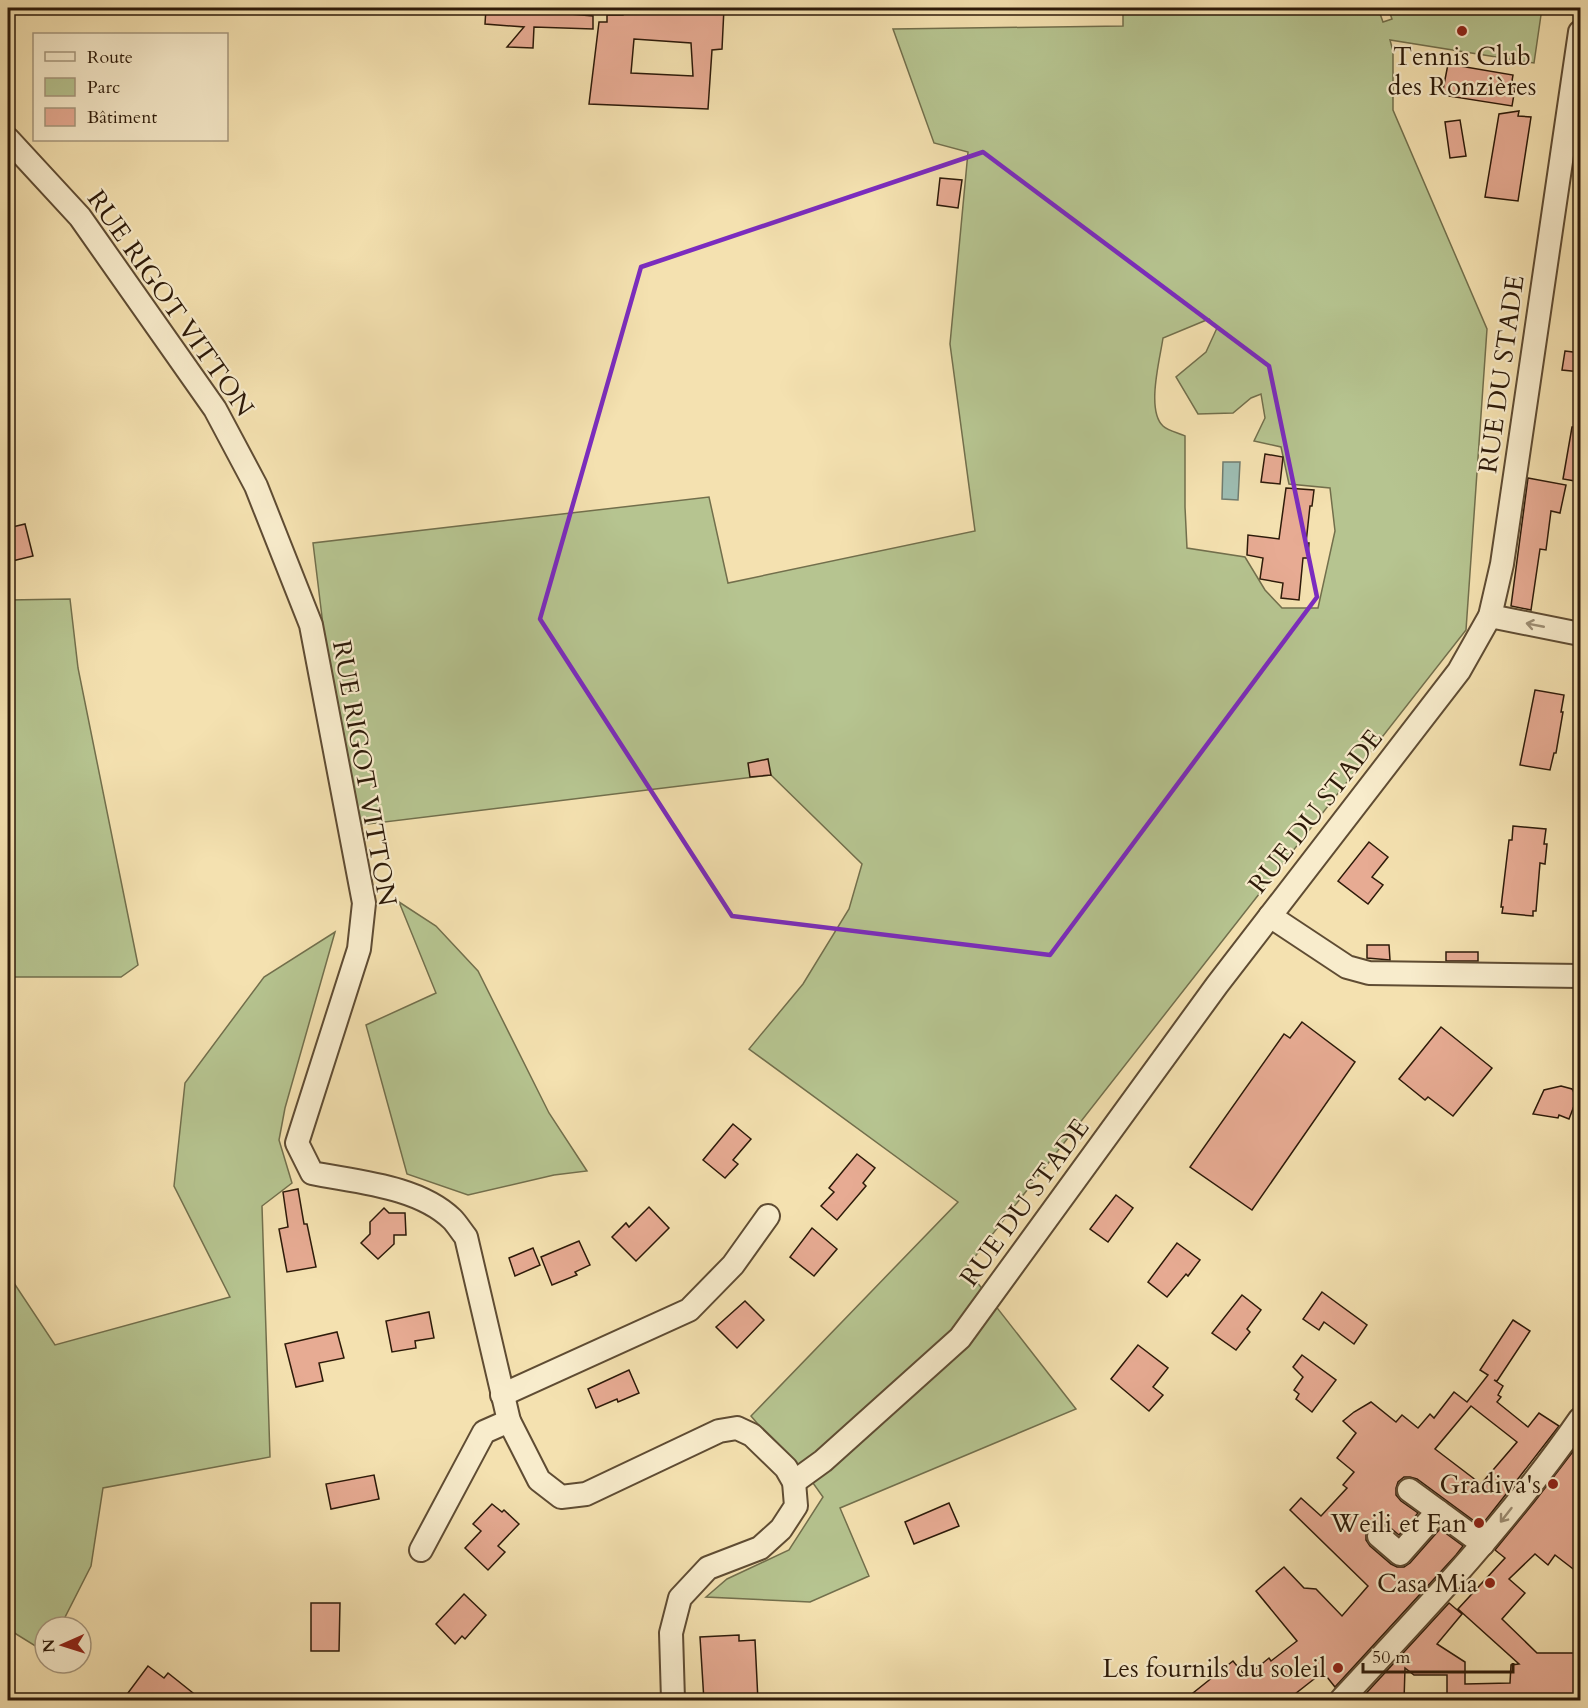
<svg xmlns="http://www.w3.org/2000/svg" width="1588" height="1708" font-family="Cardo,serif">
	<rect width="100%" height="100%" fill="#f4e1b0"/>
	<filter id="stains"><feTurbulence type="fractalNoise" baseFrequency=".00333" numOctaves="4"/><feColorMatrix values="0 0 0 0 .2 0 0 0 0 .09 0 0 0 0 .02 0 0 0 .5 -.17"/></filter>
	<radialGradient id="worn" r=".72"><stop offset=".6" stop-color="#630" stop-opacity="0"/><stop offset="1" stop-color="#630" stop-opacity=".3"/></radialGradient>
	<g fill="#b6c490" stroke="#726f4c" stroke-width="1.5" fill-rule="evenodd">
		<path d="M 1123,8 L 1378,8 L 1383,22 L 1392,19 L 1388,8 L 1542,8 L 1534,63 L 1390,40 L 1393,51 L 1393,110 L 1487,329 L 1466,630 L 966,1268 L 1076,1409 L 840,1508 L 869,1576 L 810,1602 L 706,1597 L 727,1579 L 789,1550 L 823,1497 L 813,1483 L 774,1443 L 751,1416 L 958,1202 L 749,1049 L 803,984 L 849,909 L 862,864 L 771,775 L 360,825 L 327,658 L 313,543 L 709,497 L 728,583 L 975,531 L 950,344 L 968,152 L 934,143 L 893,29 L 1123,26 ZM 1209,319 L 1217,328 L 1206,352 L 1176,377 L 1198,414 L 1233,413 L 1251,398 L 1261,394 L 1265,418 L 1254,441 L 1281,447 L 1289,484 L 1330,488 L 1335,531 L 1318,608 L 1282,608 L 1265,590 L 1245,557 L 1187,548 L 1185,507 L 1185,436 C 1179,433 1168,431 1163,426 C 1146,410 1160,359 1163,338 Z"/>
		<polygon points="70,599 78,668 138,965 121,977 8,977 8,600"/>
		<polygon points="399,902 436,926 478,971 549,1113 587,1171 554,1175 468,1195 407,1174 366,1025 436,993"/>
		<polygon points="335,932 285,1108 279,1140 292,1183 262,1206 270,1457 103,1488 91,1566 60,1627 45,1627 45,1652 8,1629 8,1274 55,1345 230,1297 174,1186 185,1083 264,977"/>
	</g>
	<polygon fill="#9dbcb1" stroke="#707b6e" stroke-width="1.5" points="1223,462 1240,462 1238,500 1222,499"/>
	<g fill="#e7ab93" stroke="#2d1a09" stroke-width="1.5" fill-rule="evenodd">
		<polygon points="486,8 537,8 536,11 593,16 593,29 534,27 533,48 507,47 524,27 485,24"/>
		<path d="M 623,8 L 652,8 L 690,11 L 691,8 L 724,8 L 722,49 L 712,50 L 708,109 L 589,104 L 599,22 L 607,22 L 607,15 L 623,15 ZM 634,39 L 691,43 L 693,76 L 631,73 Z"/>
		<polygon points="1448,64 1513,75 1511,87 1515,88 1512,106 1442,95"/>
		<polygon points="1519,111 1518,116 1531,117 1518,201 1485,197 1499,114"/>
		<polygon points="1460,120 1466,156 1450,158 1445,122"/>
		<polygon points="940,178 962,180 958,208 937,205"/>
		<polygon points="1565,351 1581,353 1581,372 1562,370"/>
		<polygon points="1572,427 1581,427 1581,482 1563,479"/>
		<polygon points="1265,454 1283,457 1280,484 1261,482"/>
		<polygon points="1528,478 1566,485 1560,513 1551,511 1546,550 1540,549 1531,610 1511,606"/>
		<polygon points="1286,488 1314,490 1312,506 1310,506 1306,543 1309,543 1308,558 1303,558 1299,600 1281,598 1283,583 1260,579 1263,558 1247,555 1248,535 1279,539"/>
		<polygon points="25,524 33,556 8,562 8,528"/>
		<polygon points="1535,690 1564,695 1561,712 1563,712 1556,753 1554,753 1550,770 1520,765"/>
		<polygon points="768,759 771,775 750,777 748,763"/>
		<polygon points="1513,826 1546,829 1544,844 1547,844 1545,864 1540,863 1536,911 1533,911 1533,916 1502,913 1503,907 1501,907 1509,840 1512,840"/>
		<polygon points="1369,842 1388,857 1372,877 1383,885 1368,904 1338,881"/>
		<polygon points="1367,945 1389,945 1390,960 1367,958"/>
		<rect x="1446" y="952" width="32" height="9"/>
		<polygon points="1302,1022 1355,1062 1252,1210 1190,1167 1284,1034 1290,1038"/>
		<polygon points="1441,1027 1492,1068 1453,1116 1428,1097 1425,1100 1399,1079"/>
		<polygon points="1561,1086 1572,1089 1577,1098 1569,1119 1559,1115 1558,1118 1533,1114 1544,1090"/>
		<polygon points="733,1124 751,1139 733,1160 738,1164 725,1178 703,1160"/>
		<polygon points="857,1154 875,1168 863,1183 866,1186 837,1220 821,1206 834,1192 829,1188"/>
		<polygon points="298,1189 304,1224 307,1224 316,1267 287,1272 279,1229 288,1227 283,1192"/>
		<polygon points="1116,1195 1133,1208 1108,1242 1090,1229"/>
		<polygon points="649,1207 669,1228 636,1261 612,1237 626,1223 629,1227"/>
		<polygon points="384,1208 389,1213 405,1213 406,1235 394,1235 394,1244 378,1259 361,1243 370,1234 370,1222"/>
		<polygon points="812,1228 837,1249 814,1276 790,1257"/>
		<polygon points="579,1241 590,1265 575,1272 577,1275 552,1285 541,1257"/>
		<polygon points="1177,1243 1200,1260 1188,1276 1186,1274 1167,1297 1148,1282"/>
		<polygon points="533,1248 540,1265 515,1276 509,1258"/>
		<polygon points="1322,1292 1367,1325 1354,1344 1324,1322 1319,1330 1303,1319"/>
		<polygon points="1242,1295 1261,1310 1247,1329 1250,1332 1236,1350 1212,1333"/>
		<polygon points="745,1301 764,1320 737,1348 716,1327"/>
		<polygon points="429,1312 434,1338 415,1341 416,1348 392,1352 386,1321"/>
		<path d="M 1513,1320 L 1530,1331 L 1497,1381 L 1494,1380 L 1503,1386 L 1498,1395 L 1501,1397 L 1497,1402 L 1528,1427 L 1539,1413 L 1559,1426 L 1514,1484 L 1481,1526 L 1417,1479 L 1410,1477 L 1404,1477 L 1398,1482 L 1396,1488 L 1396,1495 L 1401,1501 L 1418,1513 L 1399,1535 L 1388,1526 L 1381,1523 L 1374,1524 L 1369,1527 L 1366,1533 L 1366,1540 L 1370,1546 L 1391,1564 L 1397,1567 L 1404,1567 L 1410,1563 L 1440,1529 L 1463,1546 L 1456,1555 L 1335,1687 L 1323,1672 L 1286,1701 L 1183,1701 L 1233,1661 L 1246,1677 L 1269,1658 L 1271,1661 L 1297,1641 L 1256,1591 L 1284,1567 L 1304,1588 L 1316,1589 L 1342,1616 L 1368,1586 L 1290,1510 L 1301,1498 L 1321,1516 L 1347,1488 L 1343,1485 L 1354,1472 L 1337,1458 L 1356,1433 L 1343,1421 L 1354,1412 L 1371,1402 L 1396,1422 L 1402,1415 L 1418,1428 L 1430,1414 L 1434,1418 L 1454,1392 L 1467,1402 L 1488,1375 L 1480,1370 ZM 1471,1406 L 1517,1442 L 1481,1484 L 1435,1449 Z"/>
		<polygon points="337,1332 344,1358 319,1363 323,1381 296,1387 285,1344"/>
		<polygon points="1138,1345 1168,1368 1153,1387 1163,1395 1149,1411 1111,1379"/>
		<polygon points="1302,1355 1336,1380 1312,1412 1296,1399 1299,1394 1294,1390 1303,1377 1293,1367"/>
		<polygon points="629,1370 639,1393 618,1402 617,1399 596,1408 588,1389"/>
		<polygon points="1581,1441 1581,1575 1555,1555 1548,1565 1535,1554 1509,1579 1525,1593 1502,1619 1537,1653 1581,1653 1581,1701 1447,1701 1447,1675 1414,1675 1405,1668 1404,1701 1359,1701 1449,1603 1462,1614 1437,1644 1465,1662 1465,1684 1510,1683 1511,1665 1519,1664 1458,1609 1505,1558 1495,1550 1535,1501"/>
		<polygon points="374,1475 379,1499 331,1509 326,1484"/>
		<polygon points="949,1503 959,1526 914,1544 905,1522"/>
		<polygon points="492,1504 502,1512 504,1510 519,1524 498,1546 505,1552 488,1570 465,1548 481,1531 473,1524"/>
		<polygon points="464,1594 486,1615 465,1639 462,1636 455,1644 436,1624"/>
		<polygon points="311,1603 340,1603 339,1651 311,1651"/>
		<polygon points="739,1635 739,1641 755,1640 758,1701 704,1701 700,1637"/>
		<polygon points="148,1666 164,1678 168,1673 203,1701 122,1701"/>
	</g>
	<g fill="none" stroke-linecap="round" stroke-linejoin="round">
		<defs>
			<g id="minor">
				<path d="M 8,139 L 80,217 L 215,409 L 256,486 L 311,625 L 364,903 L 359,949 L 297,1143 L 312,1173 C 356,1182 418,1186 452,1219 C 457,1224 461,1231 466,1237 L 509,1421 L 539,1480 L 561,1497 L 586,1494 L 719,1431 L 737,1428 L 752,1435 L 786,1468 L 794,1482 L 796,1506 L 781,1529 L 760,1548 L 708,1568 L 680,1598 L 671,1633 L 673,1700"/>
				<polyline points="1490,616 1580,634"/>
				<polyline points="1270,916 1347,967 1369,973 1580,976"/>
				<polyline points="502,1395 689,1310 733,1265 768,1216"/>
				<polyline points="794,1482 823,1461 960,1338 1217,985 1459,671 1490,616 1502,564 1580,32"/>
				<polyline points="1409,1490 1483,1544"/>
				<polyline points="1379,1536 1400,1554 1438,1511"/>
				<polyline points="421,1550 484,1432 509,1421"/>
				<path d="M 1341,1700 C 1425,1610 1510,1520 1580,1419"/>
			</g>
		</defs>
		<use href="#minor" stroke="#5f4c33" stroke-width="26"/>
		<use href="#minor" stroke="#f8eccc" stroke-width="22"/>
	</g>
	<defs><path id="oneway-shaft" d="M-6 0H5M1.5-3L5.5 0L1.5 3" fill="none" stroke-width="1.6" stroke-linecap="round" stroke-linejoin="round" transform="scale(1.5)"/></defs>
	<g stroke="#9d8e74">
		<use href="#oneway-shaft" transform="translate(1535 625) rotate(-169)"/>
		<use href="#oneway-shaft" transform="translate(1506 1515) rotate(128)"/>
	</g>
	<path fill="none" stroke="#7b2cbf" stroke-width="4.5" stroke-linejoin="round" d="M 983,152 L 1269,366 L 1317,597 L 1050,955 L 732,916 L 540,619 L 641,267 Z"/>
	<g fill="#8f2418" stroke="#f8eccc" stroke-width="2">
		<circle cx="1462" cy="31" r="6"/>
		<circle cx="1553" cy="1484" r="6"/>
		<circle cx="1479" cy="1523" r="6"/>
		<circle cx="1490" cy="1583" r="6"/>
		<circle cx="1338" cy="1668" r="6"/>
	</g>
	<g text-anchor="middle" stroke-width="4.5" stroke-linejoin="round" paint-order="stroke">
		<g font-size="26" fill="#2d1a09" stroke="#f8eccc" text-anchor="end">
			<text x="1462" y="65" text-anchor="middle">Tennis Club<tspan x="1462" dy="30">des Ronzières</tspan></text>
			<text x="1541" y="1493">Gradiva's</text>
			<text x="1467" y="1532">Weili et Fan</text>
			<text x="1478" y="1592">Casa Mia</text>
			<text x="1326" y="1677">Les fournils du soleil</text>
		</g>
		<g font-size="26" fill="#2d1a09" stroke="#f8eccc">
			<text transform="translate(171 303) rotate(55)" y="9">RUE RIGOT VITTON</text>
			<text transform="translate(1501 374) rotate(-82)" y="9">RUE DU STADE</text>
			<text transform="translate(365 773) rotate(80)" y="9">RUE RIGOT VITTON</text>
			<text transform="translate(1315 811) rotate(-52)" y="9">RUE DU STADE</text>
			<text transform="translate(1024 1202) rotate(-54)" y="9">RUE DU STADE</text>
		</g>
	</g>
	<rect width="1588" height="1708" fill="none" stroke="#f4e1b0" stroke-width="30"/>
	<rect x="9" y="9" width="1570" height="1690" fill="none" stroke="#2d1a09" stroke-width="3"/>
	<rect x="15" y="15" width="1558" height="1678" fill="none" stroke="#2d1a09" stroke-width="1.5"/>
	<rect x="33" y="33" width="195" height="108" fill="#f8eccc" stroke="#a7987e" stroke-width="1.5"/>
	<rect x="45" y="52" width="30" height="9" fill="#f8eccc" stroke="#a7987e" stroke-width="1.5"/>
	<text x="87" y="63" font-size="18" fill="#2d1a09">Route</text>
	<rect x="45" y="78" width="30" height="18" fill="#b6c490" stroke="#a7987e" stroke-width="1.5"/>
	<text x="87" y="93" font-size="18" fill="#2d1a09">Parc</text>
	<rect x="45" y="108" width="30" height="18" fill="#e7ab93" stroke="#a7987e" stroke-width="1.5"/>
	<text x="87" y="123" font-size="18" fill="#2d1a09">Bâtiment</text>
	<g transform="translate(63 1645) rotate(267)"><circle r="28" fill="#f8eccc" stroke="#a7987e" stroke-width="1.5"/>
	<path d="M0-4.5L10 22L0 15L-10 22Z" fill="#8f2418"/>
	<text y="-9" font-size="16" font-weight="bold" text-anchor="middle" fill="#2d1a09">N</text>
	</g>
	<path d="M1363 1663v9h150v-9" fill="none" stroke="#2d1a09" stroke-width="3"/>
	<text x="1372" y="1663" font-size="18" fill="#2d1a09" stroke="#f8eccc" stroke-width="4.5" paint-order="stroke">50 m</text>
	<rect width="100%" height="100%" filter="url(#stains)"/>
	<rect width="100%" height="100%" fill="url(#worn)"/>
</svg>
